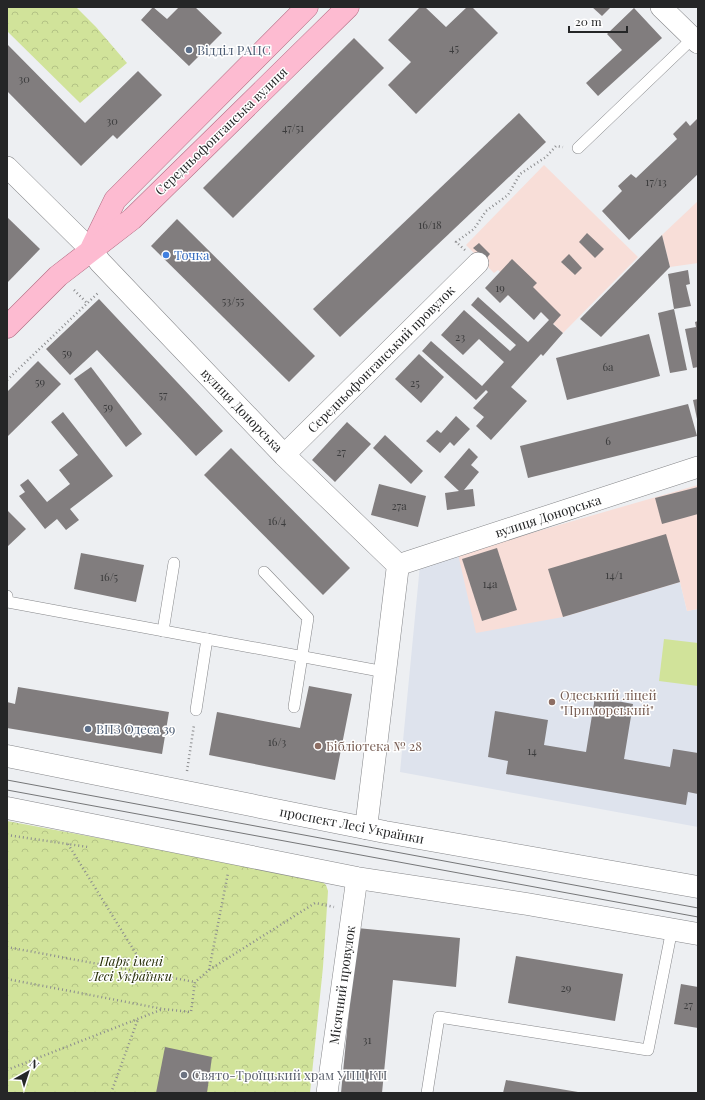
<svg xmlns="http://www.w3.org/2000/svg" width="705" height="1100" font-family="'Playfair Display',serif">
	<defs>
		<pattern id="park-crowns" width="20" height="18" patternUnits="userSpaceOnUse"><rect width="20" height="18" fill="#d1e39a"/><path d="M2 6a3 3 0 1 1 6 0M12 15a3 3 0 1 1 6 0" fill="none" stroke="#b3c385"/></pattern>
	</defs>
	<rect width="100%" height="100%" fill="#edeff2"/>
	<polygon fill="#dee3ed" points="458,554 563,617 680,582 687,611 698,609 698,827 400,772 420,565"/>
	<g fill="#f8ded8">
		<polygon points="544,165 638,257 563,333 498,270 494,273 466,245"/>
		<polygon points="698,201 698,263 670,267 662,235"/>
		<polygon points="698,485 698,609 687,611 680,582 563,617 476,633 458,554"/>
	</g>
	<g fill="url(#park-crowns)">
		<polygon points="7,7 76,7 96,27 127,63 80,103 7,31"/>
		<polygon points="7,821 292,874 320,880 326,885 328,891 323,967 310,1093 7,1093"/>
	</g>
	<polygon fill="#d1e39a" points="664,639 698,643 698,686 659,681"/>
	<g fill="#817d7e">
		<polygon points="153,7 167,19 179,7 195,7 222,33 189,66 141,20"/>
		<polygon points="420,7 425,7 446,27 467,7 472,7 498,33 416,114 388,85 411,62 388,40"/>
		<polygon points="592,7 611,7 602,16"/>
		<polygon points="634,8 662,38 598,96 586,83 622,50 607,34"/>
		<polygon points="354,38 384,68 233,218 203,188"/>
		<polygon points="7,44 85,123 138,71 162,95 117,139 113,135 81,166 7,91"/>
		<polygon points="519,113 546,142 340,337 313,309"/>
		<polygon points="698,118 698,174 629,240 602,211 622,191 618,186 631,174 636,178 677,139 673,134 686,121 690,126"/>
		<polygon points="7,217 40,249 7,283"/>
		<polygon points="177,219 315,356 289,382 151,246"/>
		<polygon points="587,233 604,249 595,258 579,242"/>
		<polygon points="662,235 670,267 601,337 580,319"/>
		<polygon points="479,243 490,254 486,259 473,248"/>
		<polygon points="569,254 582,268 575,275 561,262"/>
		<polygon points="512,259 537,283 533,287 561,315 553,324 563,333 543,356 541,354 511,387 527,401 491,440 476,426 484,417 473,408 488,392 486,390 476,400 422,351 431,341 482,386 504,362 479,339 463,355 441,335 464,310 510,351 516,345 471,305 478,297 528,342 549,320 541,312 534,320 508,295 500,303 485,288"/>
		<polygon points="688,270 690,284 686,285 691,306 674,309 668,274"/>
		<polygon points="99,299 223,431 196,456 97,350 70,375 46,349"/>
		<polygon points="674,309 687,370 670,373 658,313"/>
		<polygon points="698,321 698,367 693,368 685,329 696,327 695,322"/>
		<polygon points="649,334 660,376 567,400 556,358"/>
		<polygon points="419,354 444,377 421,403 395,379"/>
		<polygon points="38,361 61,384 7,437 7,392"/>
		<polygon points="91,367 142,434 126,447 74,379"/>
		<polygon points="698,399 698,419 697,419 693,400"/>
		<polygon points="688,404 697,436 528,478 520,446"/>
		<polygon points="63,412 113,476 70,509 79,520 66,530 57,519 45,529 19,496 25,492 20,485 28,479 47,502 70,484 59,470 78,455 51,422"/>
		<polygon points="456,416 470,429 454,446 450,442 440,453 426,441 437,430 441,433"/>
		<polygon points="347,422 371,444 335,482 312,460"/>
		<polygon points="385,435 423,471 411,484 373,448"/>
		<polygon points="231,448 350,568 323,595 204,475"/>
		<polygon points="469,448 478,457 471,465 479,472 464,490 473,489 475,506 447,510 445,493 459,491 444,477"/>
		<polygon points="379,484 426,496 418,527 371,515"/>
		<polygon points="698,487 698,514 662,524 655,498"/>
		<polygon points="7,510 26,529 7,547"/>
		<polygon points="666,534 680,582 563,617 548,569"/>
		<polygon points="497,548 517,610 482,621 462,559"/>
		<polygon points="81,553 144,565 136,602 74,589"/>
		<polygon points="309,686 352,694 335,780 209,755 217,712 300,728"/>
		<polygon points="18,687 169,712 162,754 7,728 7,702 15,704"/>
		<polygon points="595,697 633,704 624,759 670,767 673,749 698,753 698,794 688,792 686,805 506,774 508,761 488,757 495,711 548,720 544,745 586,752"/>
		<polygon points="357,928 460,938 456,987 393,980 382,1093 341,1093"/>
		<polygon points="516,956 623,974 615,1021 508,1003"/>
		<polygon points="681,984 698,987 698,1028 674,1024"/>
		<polygon points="165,1047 212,1057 207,1093 156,1093"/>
		<polygon points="506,1080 578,1092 578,1093 503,1093"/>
	</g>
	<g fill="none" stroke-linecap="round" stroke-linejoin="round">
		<defs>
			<g id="lane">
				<polyline points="578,148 693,38"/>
				<polyline points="264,572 308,618 294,707"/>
				<polyline points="7,596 8,602 385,672"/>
				<polyline points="163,631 174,563"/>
				<polyline points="196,710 207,639"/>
				<polyline points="427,1093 439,1017 648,1050 672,929"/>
			</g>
			<g id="street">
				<polyline points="661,7 698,43"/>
				<polyline points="7,167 91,250"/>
				<polyline points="284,455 478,263"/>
				<polyline points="398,565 698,467"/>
				<polyline points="327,1093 357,878"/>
			</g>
			<g id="secondary">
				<polyline points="91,250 100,262 284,455 398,565 366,828"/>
				<polyline points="7,756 385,832 698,887"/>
				<polyline points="7,808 357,878 527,904 698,934"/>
			</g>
			<g id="primary">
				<polyline points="92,247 115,200 307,7"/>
				<polyline points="7,327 58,276 132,219 348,7"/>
			</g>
		</defs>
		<use href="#lane" stroke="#86878a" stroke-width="12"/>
		<use href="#street" stroke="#86878a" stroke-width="22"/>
		<use href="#secondary" stroke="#86878a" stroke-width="23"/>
		<use href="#primary" stroke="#b16a81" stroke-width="23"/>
		<g stroke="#8b8c8e" stroke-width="2.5" stroke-dasharray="1 3" stroke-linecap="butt">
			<polyline points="465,250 456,242 474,229 486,211 508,195 520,174 546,157 556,146 563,147"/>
			<polyline points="74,290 88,304"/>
			<polyline points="7,380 98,293"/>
			<polyline points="187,771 194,725"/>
			<polyline points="7,835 88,847"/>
			<polyline points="68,844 148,973"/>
			<polyline points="7,947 195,982"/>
			<polyline points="209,970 228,873"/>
			<polyline points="7,979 163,1009 191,1012 195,982 209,970 315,903 334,907"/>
			<polyline points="7,1070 163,1009"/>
			<polyline points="111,1093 138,1019"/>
		</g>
		<use href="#lane" stroke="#fff" stroke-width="11"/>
		<use href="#street" stroke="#fff" stroke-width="21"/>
		<use href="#secondary" stroke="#fff" stroke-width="22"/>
		<use href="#primary" stroke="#fdbbd1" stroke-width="22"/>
		<g stroke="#757678" stroke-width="1">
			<polyline points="7,780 698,908"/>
			<polyline points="7,790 698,917"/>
		</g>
	</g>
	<g fill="#5c6f8a" stroke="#fff" stroke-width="1.5">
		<circle cx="189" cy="50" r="4"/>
		<circle cx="88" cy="729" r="4"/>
	</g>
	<circle fill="#3f7fe0" stroke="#fff" stroke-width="1.5" cx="166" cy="255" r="4"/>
	<g fill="#8d6e63" stroke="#fff" stroke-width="1.5">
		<circle cx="552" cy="702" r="4"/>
		<circle cx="318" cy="746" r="4"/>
	</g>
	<circle fill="#6b7280" stroke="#fff" stroke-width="1.5" cx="184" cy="1075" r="4"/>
	<g text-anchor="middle" stroke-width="3" stroke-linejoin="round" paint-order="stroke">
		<g font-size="11" fill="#3c3c3d">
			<text x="454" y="52">45</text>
			<text x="24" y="83">30</text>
			<text x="112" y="125">30</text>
			<text x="293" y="132">47/51</text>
			<text x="656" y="186">17/13</text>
			<text x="430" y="229">16/18</text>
			<text x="500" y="292">19</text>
			<text x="233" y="305">53/55</text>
			<text x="460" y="341">23</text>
			<text x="67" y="357">59</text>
			<text x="608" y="371">6а</text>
			<text x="40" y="386">59</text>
			<text x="415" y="387">25</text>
			<text x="163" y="399">57</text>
			<text x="108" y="411">59</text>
			<text x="608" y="445">6</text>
			<text x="341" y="456">27</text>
			<text x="399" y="510">27а</text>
			<text x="277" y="525">16/4</text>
			<text x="614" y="579">14/1</text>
			<text x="109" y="581">16/5</text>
			<text x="490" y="588">14а</text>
			<text x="277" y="746">16/3</text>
			<text x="532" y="755">14</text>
			<text x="566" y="992">29</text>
			<text x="688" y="1009">27</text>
			<text x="367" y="1044">31</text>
		</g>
		<g font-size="13" fill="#4e5e75" stroke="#fff" text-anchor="start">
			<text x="197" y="55">Відділ РАЦС</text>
			<text x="96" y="734">ВПЗ Одеса 39</text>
		</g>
		<g font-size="13" fill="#252627" stroke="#fff">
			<text transform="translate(221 131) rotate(-44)" y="5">Середньофонтанська вулиця</text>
			<text transform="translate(381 359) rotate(-45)" y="5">Середньофонтанський провулок</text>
			<text transform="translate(242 410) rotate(46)" y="5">вулиця Донорська</text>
			<text transform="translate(548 516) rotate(-18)" y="5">вулиця Донорська</text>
			<text transform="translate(352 825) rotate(11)" y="5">проспект Лесі Українки</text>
			<text transform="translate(342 985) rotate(-82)" y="5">Місячний провулок</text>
		</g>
		<g font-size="13" fill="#366cbe" stroke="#fff" text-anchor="start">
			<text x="174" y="260">Точка</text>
		</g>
		<g font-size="13" fill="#785e54" stroke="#fff" text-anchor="start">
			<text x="560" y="700">Одеський ліцей<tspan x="560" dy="15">"Приморський"</tspan></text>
			<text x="326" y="751">Бібліотека № 28</text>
		</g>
		<g font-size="13" font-style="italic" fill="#272e08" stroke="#fff">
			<text x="131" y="966">Парк імені<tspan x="131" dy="15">Лесі Українки</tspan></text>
		</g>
		<g font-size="13" fill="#5b616d" stroke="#fff" text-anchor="start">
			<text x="192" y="1080">Свято-Троїцький храм УПЦ КП</text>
		</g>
	</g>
	<rect width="705" height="1100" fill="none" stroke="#252627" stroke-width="16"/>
	<g transform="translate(28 1072) rotate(39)" stroke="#ffffff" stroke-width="3" paint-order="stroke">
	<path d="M0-3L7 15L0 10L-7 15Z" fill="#252627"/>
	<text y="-6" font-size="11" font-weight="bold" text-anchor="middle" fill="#252627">N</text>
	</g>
	<path d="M569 26v6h58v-6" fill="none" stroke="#252627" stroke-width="2"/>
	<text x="575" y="26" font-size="12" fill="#252627" stroke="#ffffff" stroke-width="3" paint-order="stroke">20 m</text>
</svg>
